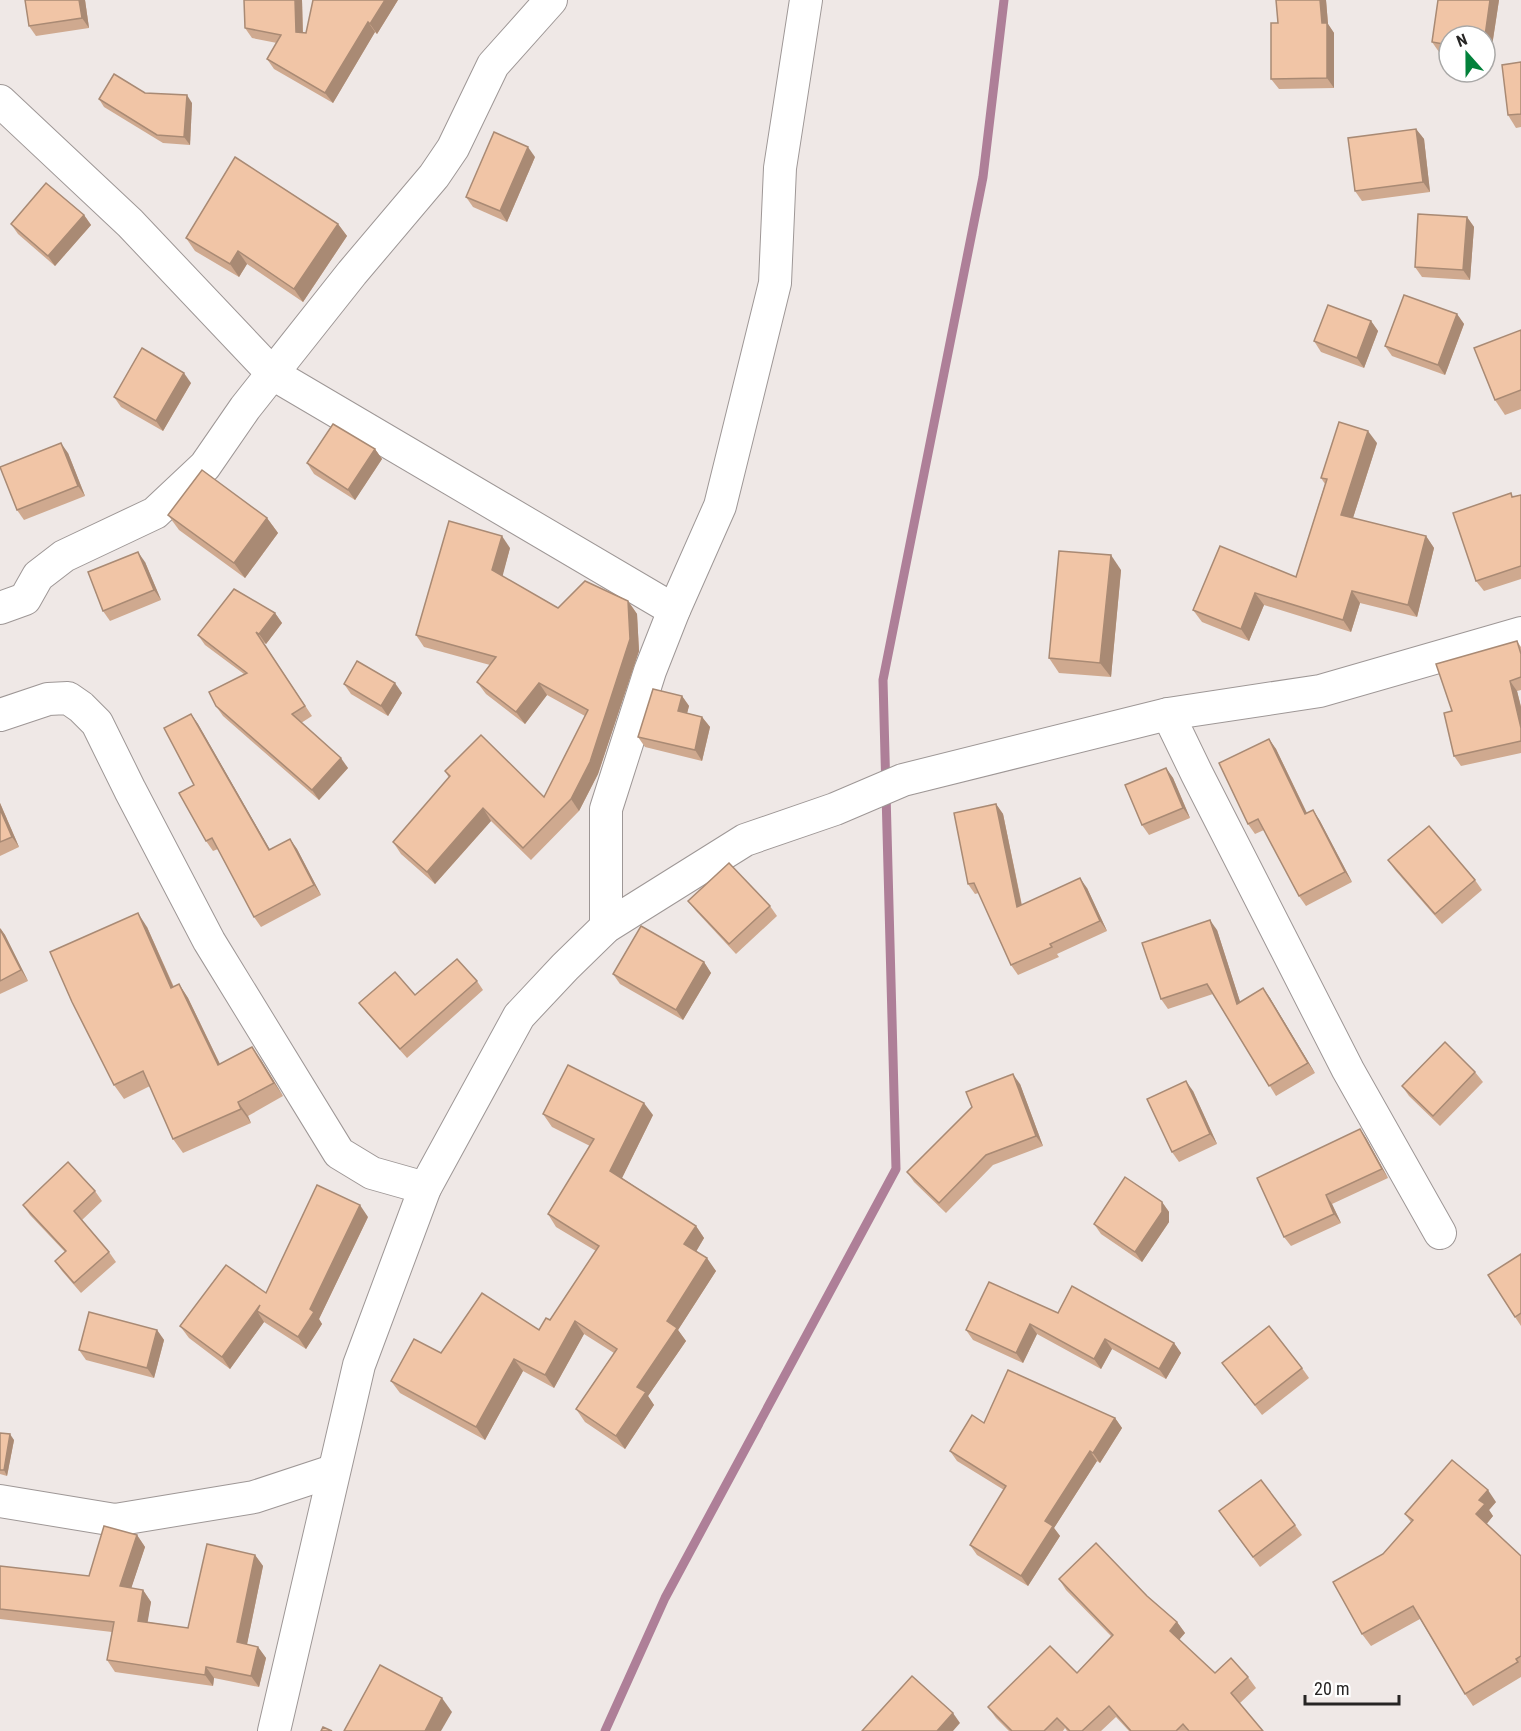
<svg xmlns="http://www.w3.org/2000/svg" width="1521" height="1731" font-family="'Roboto Condensed',sans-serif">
	<rect width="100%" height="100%" fill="#efe8e6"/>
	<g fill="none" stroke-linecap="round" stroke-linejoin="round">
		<polyline stroke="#ae7f98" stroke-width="9" points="605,1731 665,1598 896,1169 883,680 983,177 1004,0"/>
		<defs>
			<g id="minor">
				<polyline points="0,101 130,223 273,374 674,610"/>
				<polyline points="0,608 25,599 38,576 64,556 155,513 205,466 245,408 352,273 434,176 453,148 493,65 551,0"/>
				<polyline points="1168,714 1197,774 1348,1070 1440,1233"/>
				<polyline points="0,715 48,699 68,698 81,707 97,723 130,790 209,941 339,1153 372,1173 425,1188"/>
				<polyline points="606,927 606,809 650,671 674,610 720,506 775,283 780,168 806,0"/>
				<polyline points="0,1501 115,1520 254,1497 333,1471"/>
				<polyline points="274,1731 359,1365 425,1188 519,1016 565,967 606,927 745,840 835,809 903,780 1168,714 1320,691 1521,633"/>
			</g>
		</defs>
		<use href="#minor" stroke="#9e9796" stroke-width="34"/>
		<use href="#minor" stroke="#fff" stroke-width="32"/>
	</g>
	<g fill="#cfa98f">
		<polygon points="25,0 85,0 89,28 36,36 29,26"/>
		<polygon points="302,0 303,33 306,33 398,0 377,34 375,32 333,103 274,69 267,59 277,43 252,38 245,28"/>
		<polygon points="1276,0 1326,0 1328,24 1334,33 1334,88 1279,89 1271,79 1278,23"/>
		<polygon points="1438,0 1499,0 1490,59 1485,58 1485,36 1449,36 1449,54 1439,52 1432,42"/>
		<polygon points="1521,62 1521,127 1516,128 1508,115"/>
		<polygon points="145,93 192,103 190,145 163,143 104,107 99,99"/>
		<polygon points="1416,129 1424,139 1430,192 1362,201 1355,191"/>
		<polygon points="535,157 507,222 473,207 466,197"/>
		<polygon points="84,215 91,225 55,266 18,234 11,224"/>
		<polygon points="1467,217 1474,227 1470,280 1422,277 1415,267"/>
		<polygon points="338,224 347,236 303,302 247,264 239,277 195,251 186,238"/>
		<polygon points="1457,314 1464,324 1445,375 1392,356 1385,346"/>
		<polygon points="1371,321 1378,331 1364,368 1321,352 1314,341"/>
		<polygon points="1521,330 1521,409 1505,415 1495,400"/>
		<polygon points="191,383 163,431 121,407 114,397"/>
		<polygon points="1377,443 1353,518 1426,536 1434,548 1417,617 1360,603 1351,632 1264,605 1249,641 1202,622 1193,610 1296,577 1325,484 1321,478"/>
		<polygon points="375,449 382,459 355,500 314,474 307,463"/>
		<polygon points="68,453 85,496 24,520 17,510"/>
		<polygon points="1521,495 1521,579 1484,591 1476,581 1514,497"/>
		<polygon points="168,515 267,518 278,533 245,578 179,530"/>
		<polygon points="510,548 502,576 558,608 628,601 637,614 639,651 598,774 579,811 531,860 491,821 435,884 401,854 393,842 449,778 445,771 544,797 585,716 547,695 525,724 486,694 477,682 490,665 424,647 416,635"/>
		<polygon points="145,562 161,600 110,621 103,611"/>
		<polygon points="1121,570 1111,677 1059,673 1049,658"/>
		<polygon points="275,613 282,623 266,644 263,642 312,716 301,723 348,768 319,800 223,716 216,706 244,674 205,645 198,635"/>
		<polygon points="1517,641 1521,647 1521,690 1517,691 1521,707 1521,753 1461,766 1454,756 1452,711"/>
		<polygon points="344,684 402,693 388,716 351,694"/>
		<polygon points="682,696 689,706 687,713 702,717 710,727 702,761 645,747 638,737"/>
		<polygon points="191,714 198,724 270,850 290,839 297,849 321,895 261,927 254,917 218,849 213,851 206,841 194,785"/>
		<polygon points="1269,739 1276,749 1307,813 1313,810 1320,821 1352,882 1306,906 1299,896 1264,830 1255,834 1248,824"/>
		<polygon points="1166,768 1173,778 1190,818 1149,835 1142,825"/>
		<polygon points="0,803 19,847 0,856"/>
		<polygon points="996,804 1003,814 1022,905 1087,888 1107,931 1057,954 1059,957 1018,975 1011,965 979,893 975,894 968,884"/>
		<polygon points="1388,860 1475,880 1482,890 1442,924 1395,870"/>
		<polygon points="688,901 770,906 777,916 736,954 696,911"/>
		<polygon points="147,927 174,987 179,984 188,998 220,1064 261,1060 283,1096 248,1116 251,1123 183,1153 173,1139 150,1086 124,1099 114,1085"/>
		<polygon points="0,928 5,935 28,981 0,994"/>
		<polygon points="1217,930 1240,1002 1263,988 1270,998 1315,1073 1276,1096 1213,994 1168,1009 1161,999"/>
		<polygon points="704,962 711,973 683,1020 620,984 613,974"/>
		<polygon points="477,981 483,990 407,1058 366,1012 359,1003 415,995"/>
		<polygon points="1475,1072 1483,1082 1440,1126 1409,1096 1402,1086"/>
		<polygon points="1020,1084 1043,1146 993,1165 946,1213 914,1182 907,1172"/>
		<polygon points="1193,1091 1217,1144 1179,1162 1172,1152"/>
		<polygon points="543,1114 653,1115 622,1178 696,1226 704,1238 696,1251 716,1271 678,1330 686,1341 648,1396 654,1405 625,1449 585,1422 576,1409 614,1353 584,1334 554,1388 523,1371 485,1440 400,1393 391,1381 441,1353 539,1330 550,1320 596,1251 556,1227 548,1214 590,1146 552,1127"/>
		<polygon points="1360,1129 1366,1138 1388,1178 1332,1204 1341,1223 1291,1246 1284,1237"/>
		<polygon points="95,1191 102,1201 82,1220 109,1252 116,1262 81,1293 62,1271 55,1261 65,1252 30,1215 23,1205"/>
		<polygon points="1162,1202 1169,1212 1169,1222 1142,1262 1101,1234 1094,1224"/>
		<polygon points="368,1217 319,1319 322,1324 306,1349 264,1322 230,1369 189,1338 180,1326 266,1293"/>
		<polygon points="1521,1254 1521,1326 1515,1317"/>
		<polygon points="1058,1313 1174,1343 1181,1353 1166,1379 1112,1349 1101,1369 1037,1334 1023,1363 973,1340 966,1330"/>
		<polygon points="157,1330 164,1340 154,1378 86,1360 79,1350"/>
		<polygon points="1222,1363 1302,1368 1309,1378 1262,1415"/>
		<polygon points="1115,1418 1122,1428 1100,1463 1097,1461 1054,1528 1060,1536 1028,1586 977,1555 970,1545 1004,1490 957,1461 950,1451 984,1423"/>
		<polygon points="0,1433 14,1440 7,1476 0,1474"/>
		<polygon points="1496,1502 1489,1510 1493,1516 1486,1524 1521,1556 1521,1677 1473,1706 1465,1694 1420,1619 1371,1646 1362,1634 1383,1554 1411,1522 1405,1514"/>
		<polygon points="1226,1521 1295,1525 1302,1535 1260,1567"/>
		<polygon points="137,1535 145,1547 131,1588 143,1590 151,1602 147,1622 188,1628 255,1555 263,1566 247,1644 258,1647 266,1658 259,1687 214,1678 213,1686 115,1672 107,1660 112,1632 0,1619 0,1566 89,1576"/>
		<polygon points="1059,1579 1147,1596 1177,1622 1185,1633 1179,1640 1215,1673 1248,1677 1256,1688 1240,1703 1263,1731 1129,1731 1116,1717 1101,1731 1067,1731 1065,1728 1063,1731 1009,1731 996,1718 988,1707 1077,1673 1111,1636 1066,1590"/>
	</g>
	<g fill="#a98a74">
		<polygon points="79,0 85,0 89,28 82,18"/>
		<polygon points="295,0 302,0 303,42 296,32"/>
		<polygon points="385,0 398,0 377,34 370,24"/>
		<polygon points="1320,0 1326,0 1328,24 1334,33 1334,88 1327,78"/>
		<polygon points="1490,0 1499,0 1490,59 1485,52 1485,36"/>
		<polygon points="368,22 375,32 333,103 325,93"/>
		<polygon points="187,95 192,103 190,145 184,137"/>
		<polygon points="1416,129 1424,139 1430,192 1423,182"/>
		<polygon points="528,147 535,157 507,222 500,211"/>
		<polygon points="84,215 91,225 55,266 48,256"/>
		<polygon points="1467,217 1474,227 1470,280 1463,270"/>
		<polygon points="338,224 347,236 303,302 294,289"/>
		<polygon points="238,251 247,264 239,277 230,264"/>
		<polygon points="1457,314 1464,324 1445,375 1438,365"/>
		<polygon points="1371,321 1378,331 1364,368 1357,358"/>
		<polygon points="184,373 191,383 163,431 156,421"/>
		<polygon points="1368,431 1377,443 1350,527 1341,515"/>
		<polygon points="61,443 68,453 85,496 78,486"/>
		<polygon points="375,449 382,459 355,500 348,490"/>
		<polygon points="267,518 278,533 245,578 234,563"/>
		<polygon points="502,536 510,548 501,582 492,570"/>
		<polygon points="1426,536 1434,548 1417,617 1408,605"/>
		<polygon points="138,552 145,562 161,600 154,590"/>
		<polygon points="1111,555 1121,570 1111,677 1100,663"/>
		<polygon points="1352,591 1360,603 1351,632 1343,620"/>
		<polygon points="1255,593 1264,605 1249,641 1241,629"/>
		<polygon points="628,601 637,614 639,651 598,774 579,811 571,799"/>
		<polygon points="275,613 282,623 266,644 259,634"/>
		<polygon points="1510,681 1517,691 1521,707 1521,728"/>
		<polygon points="395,683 402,693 388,716 381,706"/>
		<polygon points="539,683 547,695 525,724 516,712"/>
		<polygon points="682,696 689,706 685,721 678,711"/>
		<polygon points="191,714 198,724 276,860 269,850"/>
		<polygon points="702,717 710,727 702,761 695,750"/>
		<polygon points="1269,739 1276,749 1312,824 1305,814"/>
		<polygon points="341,758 348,768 319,800 312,790"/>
		<polygon points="1166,768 1173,778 1190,818 1183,808"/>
		<polygon points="0,803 19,847 12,837 0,809"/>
		<polygon points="996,804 1003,814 1024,917 1017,907"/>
		<polygon points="483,808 491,821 435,884 427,872"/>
		<polygon points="1313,810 1320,821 1352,882 1345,872"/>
		<polygon points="290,839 297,849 321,895 314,885"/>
		<polygon points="1080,878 1087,888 1107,931 1100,921"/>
		<polygon points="138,913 147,927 180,1002 171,988"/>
		<polygon points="1210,920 1217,930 1244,1014 1237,1004"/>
		<polygon points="0,928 5,935 28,981 21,970"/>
		<polygon points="704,962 711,973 683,1020 676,1010"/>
		<polygon points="179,984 188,998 227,1079 218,1065"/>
		<polygon points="1263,988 1270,998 1315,1073 1308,1063"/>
		<polygon points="252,1047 261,1060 283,1096 274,1083"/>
		<polygon points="1013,1074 1020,1084 1043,1146 1036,1136"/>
		<polygon points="1186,1081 1193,1091 1217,1144 1210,1134"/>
		<polygon points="238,1102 248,1116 251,1123 241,1109"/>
		<polygon points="644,1103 653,1115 619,1184 610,1171"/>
		<polygon points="1360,1129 1366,1138 1388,1178 1382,1169"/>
		<polygon points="1326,1195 1332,1204 1341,1223 1334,1214"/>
		<polygon points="1162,1202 1169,1212 1169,1222 1142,1262 1135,1252"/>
		<polygon points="360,1205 368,1217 319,1319 322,1324 306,1349 298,1337 310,1309"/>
		<polygon points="696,1226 704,1238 693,1257 684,1244"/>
		<polygon points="707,1258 716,1271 678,1330 686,1341 648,1396 654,1405 625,1449 616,1436 637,1387 667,1321"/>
		<polygon points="260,1305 257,1311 264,1322 230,1369 222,1357"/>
		<polygon points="575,1321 584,1334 554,1388 545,1375"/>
		<polygon points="1030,1324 1037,1334 1023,1363 1016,1353"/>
		<polygon points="157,1330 164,1340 154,1378 147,1368"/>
		<polygon points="1105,1339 1112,1349 1101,1369 1094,1359"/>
		<polygon points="1174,1343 1181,1353 1166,1379 1159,1369"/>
		<polygon points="514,1359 523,1371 485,1440 476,1427"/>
		<polygon points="1115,1418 1122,1428 1100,1463 1093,1453"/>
		<polygon points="10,1434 14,1440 7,1476 4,1470"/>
		<polygon points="1090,1451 1097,1461 1054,1528 1060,1536 1028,1586 1021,1576 1045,1521"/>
		<polygon points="1488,1490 1496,1502 1489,1510 1493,1516 1485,1526 1476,1514 1479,1500"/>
		<polygon points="137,1535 145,1547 128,1598 120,1586"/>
		<polygon points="255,1555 263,1566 245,1654 237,1642"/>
		<polygon points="143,1590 151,1602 146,1632 138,1621"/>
		<polygon points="1177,1622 1185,1633 1177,1642 1170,1631"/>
		<polygon points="258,1647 266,1658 259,1687 251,1676"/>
		<polygon points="206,1667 214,1678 213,1686 205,1675"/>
		<polygon points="442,1698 452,1712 441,1731 425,1731"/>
		<polygon points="953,1713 960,1723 953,1731 937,1731"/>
	</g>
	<g fill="#f1c5a6" stroke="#a98a74" stroke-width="1.5">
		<polygon points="25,0 79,0 82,18 29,26"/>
		<polygon points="244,0 295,0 296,32 306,33 313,0 385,0 370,24 368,22 325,93 267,59 281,35 245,28"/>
		<polygon points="1276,0 1320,0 1322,23 1327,23 1327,78 1271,79 1271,23 1278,23"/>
		<polygon points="1438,0 1490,0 1485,36 1449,36 1449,45 1432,42"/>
		<polygon points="1521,62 1521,114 1508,115 1502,65"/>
		<polygon points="114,74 145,93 187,95 184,137 157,135 99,99"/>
		<polygon points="1416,129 1423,182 1355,191 1348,138"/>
		<polygon points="494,132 528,147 500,211 466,197"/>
		<polygon points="235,157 338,224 294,289 238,251 230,264 186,238"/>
		<polygon points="46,183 84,215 48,256 11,224"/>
		<polygon points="1418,214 1467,217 1463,270 1415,267"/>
		<polygon points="1404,295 1457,314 1438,365 1385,346"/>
		<polygon points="1328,305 1371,321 1357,358 1314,341"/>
		<polygon points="1521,330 1521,390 1495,400 1474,348"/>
		<polygon points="142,348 184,373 156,421 114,397"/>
		<polygon points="1339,422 1368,431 1341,515 1426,536 1408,605 1352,591 1343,620 1255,593 1241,629 1193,610 1220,546 1296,577 1327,479 1321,478"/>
		<polygon points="333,424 375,449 348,490 307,463"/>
		<polygon points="61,443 78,486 17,510 0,467"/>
		<polygon points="202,470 267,518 234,563 168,515"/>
		<polygon points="1511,493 1512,497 1521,495 1521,566 1476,581 1453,513"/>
		<polygon points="449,521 502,536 492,570 558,608 585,581 628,601 630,639 590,762 571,799 523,848 483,808 427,872 393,842 450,776 445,771 481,735 544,797 588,710 539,683 516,712 477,682 496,657 416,635"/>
		<polygon points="1059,551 1111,555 1100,663 1049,658"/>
		<polygon points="138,552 154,590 103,611 88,572"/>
		<polygon points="234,589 275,613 259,634 256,632 305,706 292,714 341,758 312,790 216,706 209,692 247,673 198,635"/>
		<polygon points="1517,641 1521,654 1521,677 1510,681 1521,728 1521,741 1454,756 1444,713 1452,711 1436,664"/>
		<polygon points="357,661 395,683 381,706 344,684"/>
		<polygon points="653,689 682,696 678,711 702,717 695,750 638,737"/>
		<polygon points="191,714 269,850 290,839 314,885 254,917 212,838 206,841 179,793 194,785 164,728"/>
		<polygon points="1269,739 1305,814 1313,810 1345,872 1299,896 1258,819 1248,824 1219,763"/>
		<polygon points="1166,768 1183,808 1142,825 1125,785"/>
		<polygon points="996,804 1017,907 1080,878 1100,921 1050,944 1052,947 1011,965 974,883 968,884 954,813"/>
		<polygon points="0,809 12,837 0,842"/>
		<polygon points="1429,826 1475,880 1435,914 1388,860"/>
		<polygon points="729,863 770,906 729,944 688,901"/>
		<polygon points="138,913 171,988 179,984 218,1065 252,1047 274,1083 238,1102 241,1109 173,1139 143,1071 114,1085 72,1002 50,952"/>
		<polygon points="1210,920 1237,1004 1263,988 1308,1063 1269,1086 1207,984 1161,999 1142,943"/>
		<polygon points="641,926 704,962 676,1010 613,974"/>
		<polygon points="0,929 21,970 0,981"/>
		<polygon points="457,959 477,981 400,1049 359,1003 395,972 415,995"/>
		<polygon points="1445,1042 1475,1072 1433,1116 1402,1086"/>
		<polygon points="568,1065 644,1103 610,1171 696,1226 684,1244 707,1258 667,1321 677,1328 637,1387 646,1392 616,1436 576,1409 617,1349 575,1321 545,1375 514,1359 476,1427 391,1381 414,1339 441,1353 482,1293 539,1330 546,1318 550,1320 599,1246 548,1214 594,1139 543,1114"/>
		<polygon points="1013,1074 1036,1136 986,1155 939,1203 907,1172 972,1107 966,1092"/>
		<polygon points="1186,1081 1210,1134 1172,1152 1147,1099"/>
		<polygon points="1360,1129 1382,1169 1326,1195 1334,1214 1284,1237 1257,1178"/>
		<polygon points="68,1162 95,1191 74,1211 109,1252 74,1283 55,1261 66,1251 23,1205"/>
		<polygon points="1125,1177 1162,1202 1162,1212 1135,1252 1094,1224"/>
		<polygon points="317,1185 360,1205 310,1309 314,1312 298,1337 257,1311 260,1305 222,1357 180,1326 226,1265 266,1293"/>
		<polygon points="1521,1254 1521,1313 1515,1317 1488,1275"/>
		<polygon points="989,1282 1058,1313 1072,1286 1174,1343 1159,1369 1105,1339 1094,1359 1030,1324 1016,1353 966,1330"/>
		<polygon points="89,1312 157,1330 147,1368 79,1350"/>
		<polygon points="1269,1326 1302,1368 1255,1405 1222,1363"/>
		<polygon points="1008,1370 1115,1418 1093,1453 1090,1451 1045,1521 1053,1526 1021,1576 970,1545 1006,1486 950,1451 972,1415 984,1423"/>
		<polygon points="0,1433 10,1434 4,1470 0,1470"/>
		<polygon points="1452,1460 1488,1490 1479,1500 1485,1504 1476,1514 1521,1556 1521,1656 1516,1659 1518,1662 1465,1694 1413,1606 1362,1634 1333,1582 1383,1554 1413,1520 1405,1514"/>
		<polygon points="1261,1480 1295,1525 1253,1557 1219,1511"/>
		<polygon points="104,1526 137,1535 120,1586 143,1590 138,1621 188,1628 207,1544 255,1555 237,1642 258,1647 251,1676 206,1667 205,1675 107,1660 114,1622 0,1609 0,1566 89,1576"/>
		<polygon points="1096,1543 1147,1596 1177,1622 1170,1631 1215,1673 1231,1658 1248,1677 1231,1693 1263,1731 1189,1731 1183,1724 1176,1731 1131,1731 1109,1706 1082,1731 1070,1731 1057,1718 1044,1731 1012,1731 988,1707 1050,1646 1077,1673 1113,1635 1059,1579"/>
		<polygon points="380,1665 442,1698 425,1731 344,1731"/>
		<polygon points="912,1676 953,1713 937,1731 862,1731"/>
		<polygon points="323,1727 332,1731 321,1731"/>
	</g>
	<g transform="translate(1467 54) rotate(339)"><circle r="28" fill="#ffffff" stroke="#a9a8a7" stroke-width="1.5"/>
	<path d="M0-4.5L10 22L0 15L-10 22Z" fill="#03813b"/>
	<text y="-9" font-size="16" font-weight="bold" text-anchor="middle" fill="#272524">N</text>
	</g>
	<path d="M1305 1695v9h94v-9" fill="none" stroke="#272524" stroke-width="3"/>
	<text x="1314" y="1695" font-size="18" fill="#272524" stroke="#ffffff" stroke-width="4.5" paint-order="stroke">20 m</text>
</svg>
